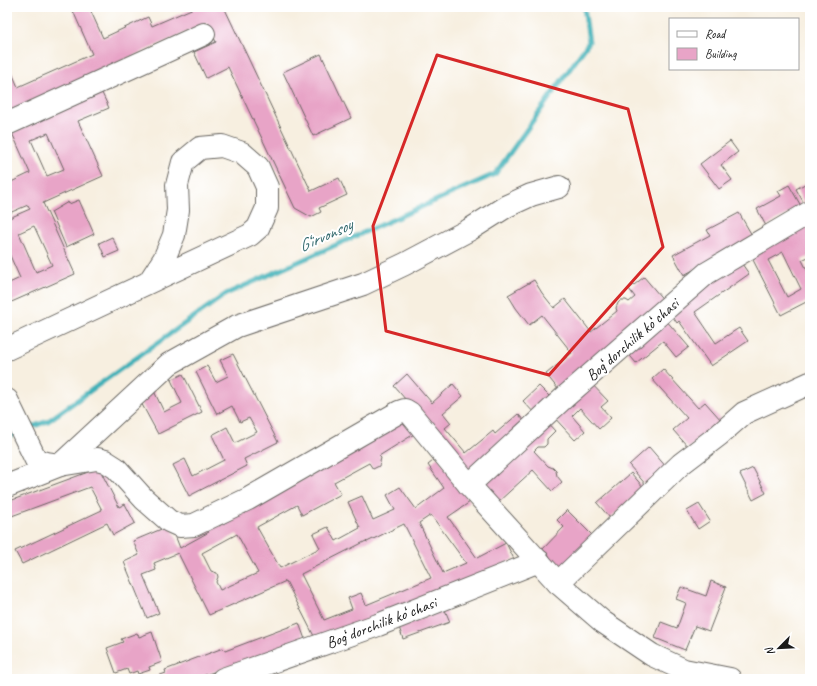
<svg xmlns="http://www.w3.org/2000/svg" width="817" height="686" font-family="Caveat,sans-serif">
	<rect width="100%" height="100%" fill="#fff"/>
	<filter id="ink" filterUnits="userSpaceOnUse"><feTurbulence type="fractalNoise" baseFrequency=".025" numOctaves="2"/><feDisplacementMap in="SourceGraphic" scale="8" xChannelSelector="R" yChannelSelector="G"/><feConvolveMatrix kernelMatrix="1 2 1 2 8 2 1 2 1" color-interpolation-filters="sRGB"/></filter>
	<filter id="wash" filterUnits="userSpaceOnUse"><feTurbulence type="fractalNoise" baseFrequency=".012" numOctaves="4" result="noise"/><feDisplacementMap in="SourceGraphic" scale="16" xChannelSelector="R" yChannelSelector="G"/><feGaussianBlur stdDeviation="0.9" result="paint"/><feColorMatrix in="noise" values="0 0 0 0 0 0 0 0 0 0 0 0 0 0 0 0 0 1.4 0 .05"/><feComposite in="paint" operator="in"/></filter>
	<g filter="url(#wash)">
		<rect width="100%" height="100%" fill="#f7efe0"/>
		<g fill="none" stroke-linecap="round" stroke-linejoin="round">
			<g stroke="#40b1b8" stroke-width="5">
				<polyline points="26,429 48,421 226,294 495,174 589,42 584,7"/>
				<polyline points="7,437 17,433"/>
			</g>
		</g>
		<g id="blocks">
			<g fill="#e8a4c7" fill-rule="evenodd">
				<polygon points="82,7 89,7 103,38 148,17 152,26 196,7 224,7 311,191 339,178 347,195 319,208 321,212 311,217 295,208 228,67 206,78 194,52 216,42 207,23 7,112 7,61 18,87 92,54 73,11"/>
				<polygon points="321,54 351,118 313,136 283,72"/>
				<path d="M 102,93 L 109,108 L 78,121 L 103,176 L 43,203 L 75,274 L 7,304 L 7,284 L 20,278 L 7,249 L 7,219 L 30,209 L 28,205 L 7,214 L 7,184 L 30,173 L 12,133 ZM 48,133 L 64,169 L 47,176 L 31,140 ZM 34,226 L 52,265 L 36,272 L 19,233 Z"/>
				<polygon points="730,141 738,152 721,165 732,180 719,189 700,164"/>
				<polygon points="810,181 810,202 805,205 796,189"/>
				<polygon points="789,185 801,206 766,226 757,209 781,196 778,191"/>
				<polygon points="79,200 94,234 66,247 51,212 68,202 69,204"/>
				<polygon points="739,213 753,237 684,275 673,255 710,235 707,230"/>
				<path d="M 810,223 L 810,256 L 802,260 L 810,276 L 810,300 L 781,315 L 750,254 ZM 783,252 L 801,289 L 787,297 L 768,260 Z"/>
				<polygon points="112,237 119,251 105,257 99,243"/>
				<polygon points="740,261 749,274 695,312 716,343 739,328 748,341 711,366 679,321 677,323 669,311"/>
				<polygon points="644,277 665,302 558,389 546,374 572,353 542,315 529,325 516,308 508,295 534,280 542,293 554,308 565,299 591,332 617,311 616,308 618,303 621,300 626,300 629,302 635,297 629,289"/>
				<polygon points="665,319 689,347 676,357 663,341 636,363 626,351"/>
				<polygon points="233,354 278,442 244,459 247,466 189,496 173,465 185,459 193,476 224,460 212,435 227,427 235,443 257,432 249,418 240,422 232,406 217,414 196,372 207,366 216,382 228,376 220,360"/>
				<polygon points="663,369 698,408 705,402 721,420 689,448 673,430 687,418 652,379"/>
				<polygon points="183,374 202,412 158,434 138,397 153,389 164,412 182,403 171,380"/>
				<polygon points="407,374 432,403 453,384 463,396 443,413 451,423 445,428 466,453 493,431 495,434 518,414 529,426 471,476 394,386"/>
				<polygon points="588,380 608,401 601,407 611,418 599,429 580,408 572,416 585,431 575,440 551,414"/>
				<polygon points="539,386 552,399 536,415 523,401"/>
				<path d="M 409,416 L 419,431 L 379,456 L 381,458 L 379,466 L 373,469 L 369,463 L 334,482 L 341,494 L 302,515 L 297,505 L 257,527 L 280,568 L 320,548 L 313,534 L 328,527 L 336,541 L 360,528 L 348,502 L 362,496 L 373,520 L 395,510 L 387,495 L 400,487 L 416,509 L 444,488 L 428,465 L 438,457 L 470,502 L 448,517 L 477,558 L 506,543 L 514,559 L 472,580 L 317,642 L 286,581 L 209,615 L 178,553 L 154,563 L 156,570 L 143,575 L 159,613 L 147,618 L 124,562 L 139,555 L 133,541 L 171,525 L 180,548 L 209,532 L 207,530 L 218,524 L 219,526 L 359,448 ZM 431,515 L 466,563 L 443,573 L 419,523 ZM 404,524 L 431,578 L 366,605 L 361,593 L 348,598 L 352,609 L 324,620 L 301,574 L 366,541 L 367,542 ZM 237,534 L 258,573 L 220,590 L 216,582 L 218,577 L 217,573 L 211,571 L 202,553 Z"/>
				<polygon points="545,420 555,431 547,439 547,444 544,447 538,447 534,451 548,466 553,468 556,471 557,476 562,482 552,491 533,470 498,502 478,481"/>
				<polygon points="649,447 667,468 647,486 629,465"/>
				<polygon points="99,468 119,507 125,504 135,523 113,535 107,523 22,564 15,551 102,510 90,487 9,517 7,510 7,502"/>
				<polygon points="753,468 766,493 753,500 740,474"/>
				<polygon points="631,473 644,488 610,518 597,503"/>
				<polygon points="699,504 710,521 698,529 687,511"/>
				<polygon points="567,510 594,537 560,571 540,552 564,527 557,520"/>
				<polygon points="711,581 726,587 709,631 695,626 685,650 655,638 661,622 677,628 686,603 676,599 681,587 706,596"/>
				<polygon points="445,610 450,622 403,639 399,627"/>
				<polygon points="299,623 306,642 230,666 197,678 197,677 190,679 149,679 166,673 165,670 223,648 225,651"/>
				<polygon points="152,632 162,662 149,667 150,670 138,674 137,671 129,674 127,669 116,673 107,648 123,642 121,639 137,633 139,637"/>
			</g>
		</g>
	</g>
	<g filter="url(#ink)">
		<use href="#blocks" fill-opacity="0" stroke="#696661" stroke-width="1"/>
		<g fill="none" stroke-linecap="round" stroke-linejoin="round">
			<defs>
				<g id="minor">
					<polyline points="7,124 204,34"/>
					<polyline points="7,349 250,235 258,228 267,208 267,187 258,167 242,153 222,146 200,148 183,162 177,185 178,210 174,235 164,259 149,282"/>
					<polyline points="7,400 36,460 47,463 60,465 97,459 105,461 116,468 144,499 169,521 180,526 194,525 248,499 399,412 405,410 410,413 469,485 558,583 603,622 652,655 684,670 730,679"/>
					<polyline points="469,485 566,396 707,273 810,212"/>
					<polyline points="7,486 60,465 169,364 237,326 363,284 405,264 469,230 507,206 531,195 559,187"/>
					<polyline points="558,583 681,464 719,435 744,413 810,383"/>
					<polyline points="223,679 378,625 539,561"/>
				</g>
			</defs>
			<use href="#minor" stroke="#696661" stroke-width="24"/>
			<use href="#minor" stroke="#fff" stroke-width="22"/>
		</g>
	</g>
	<path fill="none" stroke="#d62828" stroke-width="3" stroke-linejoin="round" d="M 437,55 L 628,109 L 663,247 L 549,375 L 386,331 L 373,226 Z"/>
	<g text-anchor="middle" stroke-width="4" stroke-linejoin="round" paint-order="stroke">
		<g font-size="16" fill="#1c1c1c" stroke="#fff">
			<text transform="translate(632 339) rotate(-41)" y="6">Bogʻdorchilik koʻchasi</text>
			<text transform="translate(381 622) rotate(-21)" y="6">Bogʻdorchilik koʻchasi</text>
		</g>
		<g font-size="17" font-style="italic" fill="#2e666a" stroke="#fff">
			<text transform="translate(325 235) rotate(-24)" y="6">G‘irvonsoy</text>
		</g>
	</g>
	<rect width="817" height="686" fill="none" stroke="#fff" stroke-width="24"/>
	<rect x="669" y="18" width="130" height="52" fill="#ffffff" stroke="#a4a4a4"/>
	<rect x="677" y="31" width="20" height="6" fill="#ffffff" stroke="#a4a4a4"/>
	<text x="705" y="38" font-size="12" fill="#1c1c1c">Road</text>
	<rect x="677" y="48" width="20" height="12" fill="#e8a4c7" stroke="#a4a4a4"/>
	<text x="705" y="58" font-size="12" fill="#1c1c1c">Building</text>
	<g transform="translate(779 648) rotate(246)" stroke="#ffffff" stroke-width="3" paint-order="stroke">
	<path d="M0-3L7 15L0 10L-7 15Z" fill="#1c1c1c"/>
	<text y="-6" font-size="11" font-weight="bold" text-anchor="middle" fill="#1c1c1c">N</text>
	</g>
</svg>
